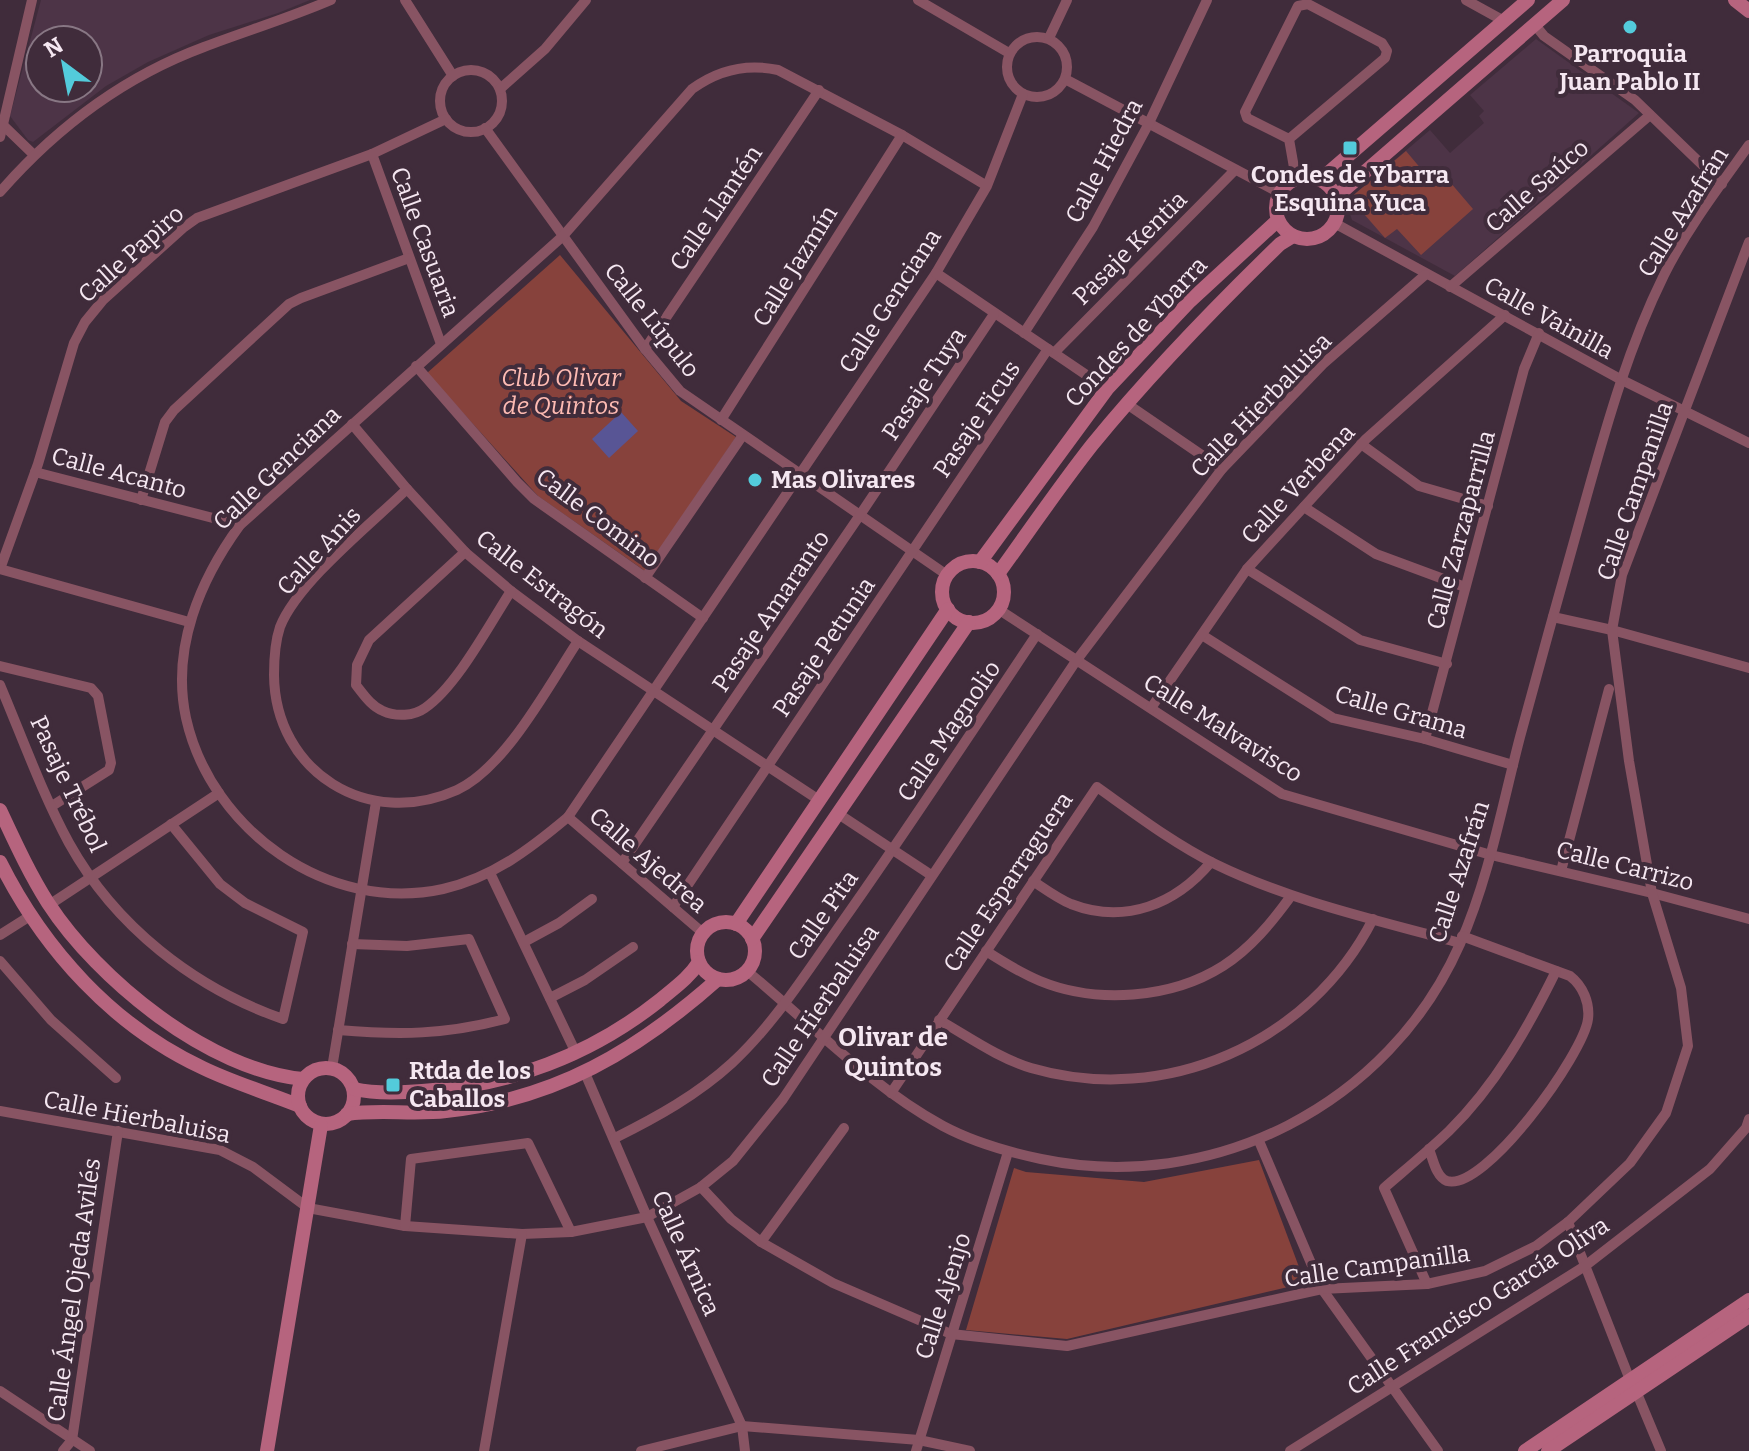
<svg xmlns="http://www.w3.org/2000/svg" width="1749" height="1451" font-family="Bitter,serif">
	<rect width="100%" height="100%" fill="#402c3b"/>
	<g fill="#4d3447" fill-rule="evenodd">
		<path d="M 41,0 L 310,0 L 278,13 L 209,35 L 148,62 L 106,86 L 33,142 L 28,140 L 10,116 ZM 40,40 L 88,40 L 88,88 L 40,88 Z"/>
		<polygon points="1536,39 1639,113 1455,276 1352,220 1348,208 1350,198 1430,130 1450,153 1484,123 1479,116 1484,111 1470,95"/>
	</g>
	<g fill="#87423c">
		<polygon points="1406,151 1433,183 1444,175 1473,209 1421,255 1397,229 1385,238 1350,198"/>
		<polygon points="560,255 681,401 736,437 645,571 538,496 427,373"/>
		<polygon points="1259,1160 1305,1283 1067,1339 966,1330 1014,1168 1026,1172 1144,1182"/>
	</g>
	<polygon fill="#585595" points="621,412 638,431 609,458 592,439"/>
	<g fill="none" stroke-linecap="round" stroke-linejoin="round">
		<g stroke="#885463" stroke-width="10">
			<polyline points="405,0 453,76"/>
			<polyline points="918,0 1009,53"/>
			<polyline points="1466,0 1504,21"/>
			<polyline points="1535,25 1544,36 1635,100 1722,184"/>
			<circle cx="1037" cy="67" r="30"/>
			<polyline points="1049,38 1067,0"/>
			<circle cx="471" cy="101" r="31"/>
			<polyline points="1065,79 1280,193"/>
			<polyline points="500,89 545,49 586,0"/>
			<polyline points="4,126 33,154"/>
			<polyline points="485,128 645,349 680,391 947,575"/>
			<polyline points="0,137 32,0"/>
			<polyline points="1289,139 1385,58 1387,51 1382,43 1308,4 1298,6 1245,112 1247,118 1289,139 1296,179"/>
			<polyline points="372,154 441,344"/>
			<path d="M 987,186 L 936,273 L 568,817 C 530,849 492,878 443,889 C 328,914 211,830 186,718 C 171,648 200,580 240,525 L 563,236 L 692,89 C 718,70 746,63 778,70 L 902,135 L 987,186 L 1023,94"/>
			<path d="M 0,192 C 56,128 123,77 204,47 C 246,31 289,18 331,0"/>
			<polyline points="1332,226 1338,225 1620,379 1749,443"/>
			<polyline points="936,273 1107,389"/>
			<polyline points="1450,287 1650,115"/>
			<polyline points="1024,333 1093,227 1148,125 1207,0"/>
			<polyline points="645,349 819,90"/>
			<polyline points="1054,353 1234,171"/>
			<polyline points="416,366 517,482 534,499 703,618"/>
			<polyline points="1127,404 1222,469"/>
			<polyline points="721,420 902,135"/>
			<polyline points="352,424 407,489 465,552 511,591 578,641 819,800"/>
			<polyline points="1361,444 1419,486 1488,506"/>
			<polyline points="35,472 240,525"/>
			<path d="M 407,489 C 371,524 297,583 280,627 C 275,642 274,659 274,675 C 275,772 368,830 457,790 C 506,767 549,685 578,641"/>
			<polyline points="141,500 165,422 174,410 289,304 301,298 409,258"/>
			<polyline points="1304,507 1376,554 1465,587"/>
			<path d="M 465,552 L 369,640 L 357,665 L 356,685 C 364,695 371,706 383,711 C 396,717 414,716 425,708 C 457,686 489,625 511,591"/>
			<polyline points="0,569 38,464 74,343 85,322 103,300 183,228 197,218 372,154 446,119"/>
			<polyline points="0,569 189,622"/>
			<polyline points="1247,569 1360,640 1447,664"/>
			<polyline points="645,578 743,435"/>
			<polyline points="998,609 1282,794 1491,855 1652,893 1749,919"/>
			<polyline points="1553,617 1612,630 1749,668"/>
			<polyline points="1202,635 1333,718 1425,739 1513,765"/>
			<polyline points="0,666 91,688 98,696 111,763 109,770 52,806"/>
			<path d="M 0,685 C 22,737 42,793 69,843 C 115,926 194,988 283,1019 L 303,932 L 245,903 L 220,884 L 171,824"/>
			<polyline points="1151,708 1247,569 1366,439 1505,315"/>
			<polyline points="1425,739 1524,369 1539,333"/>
			<polyline points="837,813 931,875"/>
			<polyline points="568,817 703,933"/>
			<polyline points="622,863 860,515 994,314"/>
			<polyline points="1561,871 1609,689"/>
			<polyline points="490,873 576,1053"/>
			<path d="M 1033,881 C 1045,889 1057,898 1071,904 C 1125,925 1176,904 1211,862"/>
			<polyline points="49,905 219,793"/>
			<polyline points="673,907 1048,349"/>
			<polyline points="0,935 30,916"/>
			<polyline points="524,942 559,923 592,899"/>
			<path d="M 986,951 C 1003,962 1021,973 1040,981 C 1096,1004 1171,999 1223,966 C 1251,948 1272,922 1291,896"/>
			<polyline points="0,961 51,1020 116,1078"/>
			<path d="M 747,971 C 810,1023 870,1086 943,1126 C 973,1142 1008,1152 1041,1159 C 1212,1195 1389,1105 1460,944 C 1489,878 1502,806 1520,737 C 1542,656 1564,576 1587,495 C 1608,420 1629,346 1664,275 C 1687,229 1719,187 1749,145"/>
			<polyline points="550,998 585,980 633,947"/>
			<path d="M 939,1020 C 969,1037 998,1058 1031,1068 C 1165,1107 1310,1043 1373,919"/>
			<path d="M 338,1030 C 399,1035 445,1035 505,1019 L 469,939 L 407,946 L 352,944"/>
			<polyline points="332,1068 376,802"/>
			<polyline points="585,1073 647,1217 742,1426 745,1451"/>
			<path d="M 891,1093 L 1097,787 C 1135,814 1173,843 1215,864 C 1293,902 1377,920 1460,943"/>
			<polyline points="0,1111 220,1150 253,1167 308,1208 405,1226 522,1234 571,1232 647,1217 701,1187 733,1161 783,1099 1076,661 1222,469 1323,364 1425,275"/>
			<path d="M 615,1138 C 657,1117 697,1095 732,1063 C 774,1024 807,972 840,925 C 908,829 972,731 1037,634"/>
			<polyline points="1259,1141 1322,1289 1438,1451"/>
			<path d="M 1429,1149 C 1433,1159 1436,1177 1447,1181 C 1485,1192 1584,1053 1588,1019 C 1590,1003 1583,986 1570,976 L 1462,936"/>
			<polyline points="701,1187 731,1219 761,1242 833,1283 951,1334 1067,1346 1322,1289 1427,1284 1485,1271 1536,1246 1568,1222 1630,1163 1666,1113 1688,1046 1681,988 1652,893 1629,761 1612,630 1622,575 1749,242"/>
			<polyline points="1568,1222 1630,1380"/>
			<polyline points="405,1226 411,1159 528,1143 571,1232"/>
			<polyline points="761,1242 844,1128"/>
			<path d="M 1427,1284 L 1384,1188 C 1406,1169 1428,1151 1449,1131 C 1495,1086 1528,1028 1556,971"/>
			<polyline points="0,1391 90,1451"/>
			<polyline points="1636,1391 1661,1451"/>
			<polyline points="63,1451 72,1440 118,1131"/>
			<polyline points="484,1451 522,1234"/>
			<polyline points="641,1451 742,1426 919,1440 970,1451"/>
			<polyline points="916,1451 1008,1152"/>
			<polyline points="1290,1451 1585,1266 1710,1169 1746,1128 1749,1119"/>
		</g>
		<g stroke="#b6647e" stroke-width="14">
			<polyline points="1735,0 1749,11"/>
			<circle cx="1307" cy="208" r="31"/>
			<polyline points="1320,180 1528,0"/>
			<polyline points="1336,197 1563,0"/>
			<circle cx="973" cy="592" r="31"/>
			<polyline points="980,562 1107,389 1190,301 1278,220"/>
			<path d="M 998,574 C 1029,531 1059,487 1092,445 C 1150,374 1214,308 1280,244 L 1293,236"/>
			<path d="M 0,810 C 15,842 29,873 48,903 C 98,980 209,1070 303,1079"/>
			<path d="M 0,862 C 44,950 113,1026 203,1068 C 234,1083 268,1093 300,1106"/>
			<circle cx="726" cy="951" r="29"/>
			<polyline points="736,924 948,609"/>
			<polyline points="752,939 969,622"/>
			<circle cx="326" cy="1096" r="28"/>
			<path d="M 354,1089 C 376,1094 399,1093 422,1091 C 509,1086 591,1055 660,1000 C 674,988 689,978 699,962"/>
			<path d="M 347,1114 C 379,1109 413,1115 446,1111 C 556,1099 637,1051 718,979"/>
			<polyline points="267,1451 321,1125"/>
			<polyline points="1525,1451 1749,1300"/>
			<polyline points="1548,1451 1749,1316"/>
		</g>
	</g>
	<g fill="#53cbdb" stroke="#402c3b" stroke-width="3">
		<circle cx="1630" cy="27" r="8"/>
		<rect x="1342" y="140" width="16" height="16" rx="4"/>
		<circle cx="755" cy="480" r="8"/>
		<rect x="385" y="1077" width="16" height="16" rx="4"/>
	</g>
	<g text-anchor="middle" stroke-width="8" stroke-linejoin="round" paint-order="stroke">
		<g font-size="24" font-weight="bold" fill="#f5e7f1" stroke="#402c3b">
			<text x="1630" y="62">Parroquia<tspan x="1630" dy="28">Juan Pablo II</tspan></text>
			<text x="1350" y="183">Condes de Ybarra<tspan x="1350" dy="28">Esquina Yuca</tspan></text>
			<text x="771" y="488" text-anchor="start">Mas Olivares</text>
			<text x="409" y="1079" text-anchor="start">Rtda de los<tspan x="409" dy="28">Caballos</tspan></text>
		</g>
		<g font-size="24" fill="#f5e7f1" stroke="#402c3b">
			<text transform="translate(1104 161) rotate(-62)" y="8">Calle Hiedra</text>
			<text transform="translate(1537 186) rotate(-41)" y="8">Calle Saúco</text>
			<text transform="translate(716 208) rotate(-56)" y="8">Calle Llantén</text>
			<text transform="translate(1683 212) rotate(-58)" y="8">Calle Azafrán</text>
			<text transform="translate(425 242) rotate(70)" y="8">Calle Casuaria</text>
			<text transform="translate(1130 248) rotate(-45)" y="8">Pasaje Kentia</text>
			<text transform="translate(131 254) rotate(-42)" y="8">Calle Papiro</text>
			<text transform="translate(795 266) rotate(-58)" y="8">Calle Jazmín</text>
			<text transform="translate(890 301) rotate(-57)" y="8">Calle Genciana</text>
			<text transform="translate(1549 318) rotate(29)" y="8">Calle Vainilla</text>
			<text transform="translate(652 320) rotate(52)" y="8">Calle Lúpulo</text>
			<text transform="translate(1136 332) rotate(-47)" y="8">Condes de Ybarra</text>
			<text transform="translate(924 384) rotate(-56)" y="8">Pasaje Tuya</text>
			<text transform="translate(1261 405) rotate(-46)" y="8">Calle Hierbaluisa</text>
			<text transform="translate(977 419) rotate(-56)" y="8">Pasaje Ficus</text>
			<text transform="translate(277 468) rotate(-44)" y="8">Calle Genciana</text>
			<text transform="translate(119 473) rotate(15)" y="8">Calle Acanto</text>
			<text transform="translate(1298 484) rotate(-47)" y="8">Calle Verbena</text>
			<text transform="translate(1635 491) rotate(-71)" y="8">Calle Campanilla</text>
			<text transform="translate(598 518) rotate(37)" y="8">Calle Comino</text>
			<text transform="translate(1461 530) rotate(-75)" y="8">Calle Zarzaparrilla</text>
			<text transform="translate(319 551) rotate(-47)" y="8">Calle Anis</text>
			<text transform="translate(542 584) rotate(38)" y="8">Calle Estragón</text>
			<text transform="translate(771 611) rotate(-56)" y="8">Pasaje Amaranto</text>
			<text transform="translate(824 647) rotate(-56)" y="8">Pasaje Petunia</text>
			<text transform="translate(1401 712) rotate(16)" y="8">Calle Grama</text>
			<text transform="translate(1223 728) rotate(32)" y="8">Calle Malvavisco</text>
			<text transform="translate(949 731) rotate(-56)" y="8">Calle Magnolio</text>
			<text transform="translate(68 784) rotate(65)" y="8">Pasaje Trébol</text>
			<text transform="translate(648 860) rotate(41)" y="8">Calle Ajedrea</text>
			<text transform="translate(1625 866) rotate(14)" y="8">Calle Carrizo</text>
			<text transform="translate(1459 872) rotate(-72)" y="8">Calle Azafrán</text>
			<text transform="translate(1008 882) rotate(-56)" y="8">Calle Esparraguera</text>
			<text transform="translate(823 915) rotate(-55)" y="8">Calle Pita</text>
			<text transform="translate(820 1006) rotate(-56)" y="8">Calle Hierbaluisa</text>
			<text transform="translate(137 1117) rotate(11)" y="8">Calle Hierbaluisa</text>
			<text transform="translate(686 1253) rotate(66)" y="8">Calle Árnica</text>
			<text transform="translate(1377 1266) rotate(-8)" y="8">Calle Campanilla</text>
			<text transform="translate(74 1290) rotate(-82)" y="8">Calle Ángel Ojeda Avilés</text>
			<text transform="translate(943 1296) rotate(-72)" y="8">Calle Ajenjo</text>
			<text transform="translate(1478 1306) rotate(-33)" y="8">Calle Francisco García Oliva</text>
		</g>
		<g font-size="24" font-style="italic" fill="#febbb3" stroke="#402c3b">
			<text x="561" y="386">Club Olivar<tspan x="561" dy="28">de Quintos</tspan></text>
		</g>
		<g font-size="26" font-weight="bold" fill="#f5e7f1" stroke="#402c3b">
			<text x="893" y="1046">Olivar de<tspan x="893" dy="30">Quintos</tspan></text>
		</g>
	</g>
	<g transform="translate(64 64) rotate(328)"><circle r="38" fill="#402c3b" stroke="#887784" stroke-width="2"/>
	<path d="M0-6L14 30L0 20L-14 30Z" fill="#53cbdb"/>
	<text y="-12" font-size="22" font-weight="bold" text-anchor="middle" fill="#f5e7f1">N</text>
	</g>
</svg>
